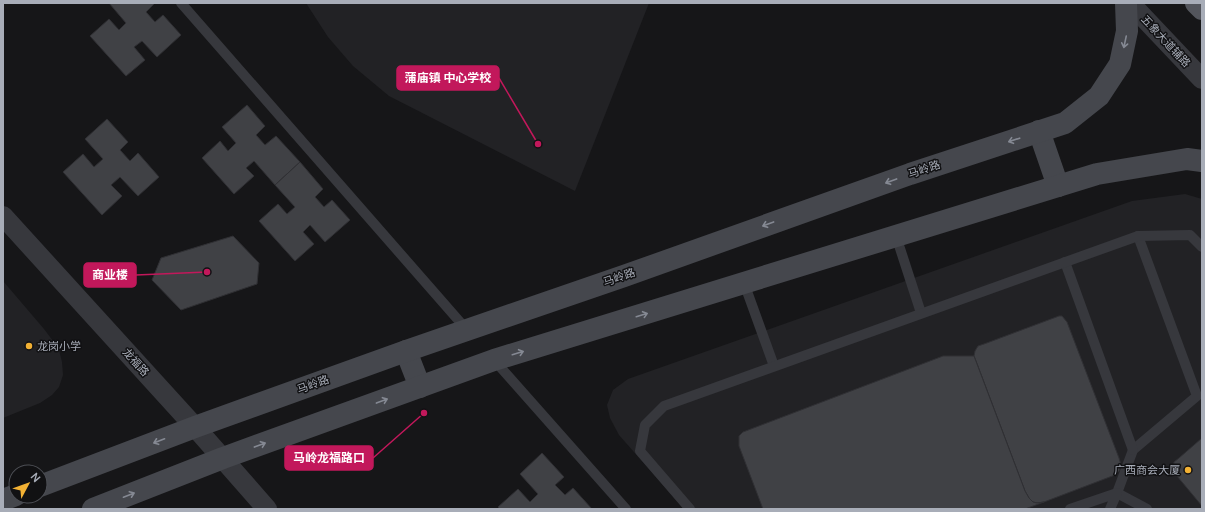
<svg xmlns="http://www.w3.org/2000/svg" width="1205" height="512" font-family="Manrope,'Noto Sans SC',sans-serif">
	<rect width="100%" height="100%" fill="#161618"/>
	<g fill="#222225">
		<polygon points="306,3 649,3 575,191 389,96 353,66 328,37"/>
		<polygon points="1185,194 1202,199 1202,509 684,509 619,435 610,418 607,405 613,390 628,379 1132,201"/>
		<polygon points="3,281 44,329 53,341 59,350 62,362 63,375 59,387 52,395 40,403 3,418"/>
	</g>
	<g fill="#404145" stroke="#303034">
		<polygon points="109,3 153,3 154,4 146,12 155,22 163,15 181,35 157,57 142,41 134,47 145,60 126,76 90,36 109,19 119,30 126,23"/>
		<polygon points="247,105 265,126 256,135 265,145 276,136 300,162 275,185 254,161 246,168 254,176 234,194 202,158 220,141 228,151 236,143 222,127"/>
		<polygon points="107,119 128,142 120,150 130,161 138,153 159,177 138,196 120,177 111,185 122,196 102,215 63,172 83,154 94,167 103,159 85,139"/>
		<polygon points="300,162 323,189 315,197 324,207 332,200 350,220 325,242 310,225 303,232 314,244 295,261 259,221 278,204 287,214 295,207 275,185"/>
		<polygon points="233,236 259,263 257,284 181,310 152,280 161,258"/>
		<polygon points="1059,316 1062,316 1067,322 1119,458 1121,465 1119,471 1115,475 1044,502 1037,503 1033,502 1029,498 1025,491 976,361 974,356 975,351 978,346 984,344"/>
		<polygon points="943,356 974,356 1025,491 1029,498 1033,502 1037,503 1044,502 1025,509 763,509 739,446 739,436 743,432"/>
		<polygon points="1202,438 1202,506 1177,476 1174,472 1173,468 1174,462 1179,458"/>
		<polygon points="542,453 564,477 555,485 565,495 573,488 592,509 500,509 498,507 518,489 530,502 538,494 520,474"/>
	</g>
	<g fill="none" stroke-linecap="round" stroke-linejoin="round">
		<g stroke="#37383d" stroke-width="10">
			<polyline points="181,3 467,330"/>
			<polyline points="896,236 921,313"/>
			<polyline points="1138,236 1197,396 1133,450 1117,493 1147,509"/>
			<polyline points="1065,262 1133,450"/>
			<polyline points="744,283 774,366"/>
			<polyline points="494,360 626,509"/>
			<polyline points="690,509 640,451 645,425 664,406 1138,236 1190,235 1202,247"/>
			<polyline points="1070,509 1117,493 1110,509"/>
		</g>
		<g stroke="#37383d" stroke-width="20">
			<polyline points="1130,3 1202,79"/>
			<polyline points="3,216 195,427 267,509"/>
		</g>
		<g stroke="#45474d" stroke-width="22">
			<polyline points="1039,131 1058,186"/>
			<polyline points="406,351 420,387"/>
			<polyline points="40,486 195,427 406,351 624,276 910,174 1065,123 1099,96 1120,64 1127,31 1126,3"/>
			<polyline points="3,500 16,495"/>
			<polyline points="93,509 223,458 494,360 1097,174 1187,159 1202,161"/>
		</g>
		<polyline stroke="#53555c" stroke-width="22" points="1196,3 1202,9"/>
	</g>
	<defs><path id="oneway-shaft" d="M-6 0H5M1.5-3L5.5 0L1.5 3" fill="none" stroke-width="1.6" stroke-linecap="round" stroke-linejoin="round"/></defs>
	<g stroke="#858993">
		<use href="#oneway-shaft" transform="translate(1125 42) rotate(102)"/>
		<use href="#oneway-shaft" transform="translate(1014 140) rotate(162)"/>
		<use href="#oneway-shaft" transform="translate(891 181) rotate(160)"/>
		<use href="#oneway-shaft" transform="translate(768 224) rotate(160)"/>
		<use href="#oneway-shaft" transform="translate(642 315) rotate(-17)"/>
		<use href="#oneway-shaft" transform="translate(518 353) rotate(-17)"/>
		<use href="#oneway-shaft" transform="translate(382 401) rotate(-20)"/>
		<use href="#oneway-shaft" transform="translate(159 441) rotate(159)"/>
		<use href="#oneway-shaft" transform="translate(260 445) rotate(-20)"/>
		<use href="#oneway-shaft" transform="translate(129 495) rotate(-21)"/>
	</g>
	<g fill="#f2b134" stroke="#111113" stroke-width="1.5">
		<circle cx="29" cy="346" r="4"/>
		<circle cx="1188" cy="470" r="4"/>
	</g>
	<g text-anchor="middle" stroke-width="3" stroke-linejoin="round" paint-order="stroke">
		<g font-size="11" fill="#a8adb8" stroke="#111113">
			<text transform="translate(1166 41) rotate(47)" y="4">五象大道辅路</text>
			<text transform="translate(924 169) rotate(-18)" y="4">马岭路</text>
			<text transform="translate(619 277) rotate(-19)" y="4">马岭路</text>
			<text transform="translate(136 362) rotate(48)" y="4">龙福路</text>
			<text transform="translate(313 384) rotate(-20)" y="4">马岭路</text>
		</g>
		<g font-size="11" fill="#a8adb8" stroke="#111113" text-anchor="start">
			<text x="37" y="350">龙岗小学</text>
			<text x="1180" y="474" text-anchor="end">广西商会大厦</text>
		</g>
	</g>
	<path fill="none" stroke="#c2185b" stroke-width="1.5" d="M538 144L499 78M207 272L136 275M424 413L373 458"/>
	<g fill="#c2185b" stroke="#111113" stroke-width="1.5">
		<circle cx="538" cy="144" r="4"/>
		<circle cx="207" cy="272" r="4"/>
		<circle cx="424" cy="413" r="4"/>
	</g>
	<g fill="#c2185b" stroke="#c2185b" stroke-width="1.5">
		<rect x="397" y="66" width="102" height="24" rx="4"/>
		<rect x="84" y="263" width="52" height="24" rx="4"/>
		<rect x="285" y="446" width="88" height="24" rx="4"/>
	</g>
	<g font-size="12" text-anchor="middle" font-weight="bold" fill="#fff">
		<text x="448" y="82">蒲庙镇 中心学校</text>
		<text x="110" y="279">商业楼</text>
		<text x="329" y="462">马岭龙福路口</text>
	</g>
	<rect width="1205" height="512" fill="none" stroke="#a8adb8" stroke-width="8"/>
	<g transform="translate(28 484) rotate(49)"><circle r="19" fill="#111113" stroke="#4d4f55"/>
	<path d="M0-3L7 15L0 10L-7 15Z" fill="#f2b134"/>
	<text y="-6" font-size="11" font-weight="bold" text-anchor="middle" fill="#a8adb8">N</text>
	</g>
</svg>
